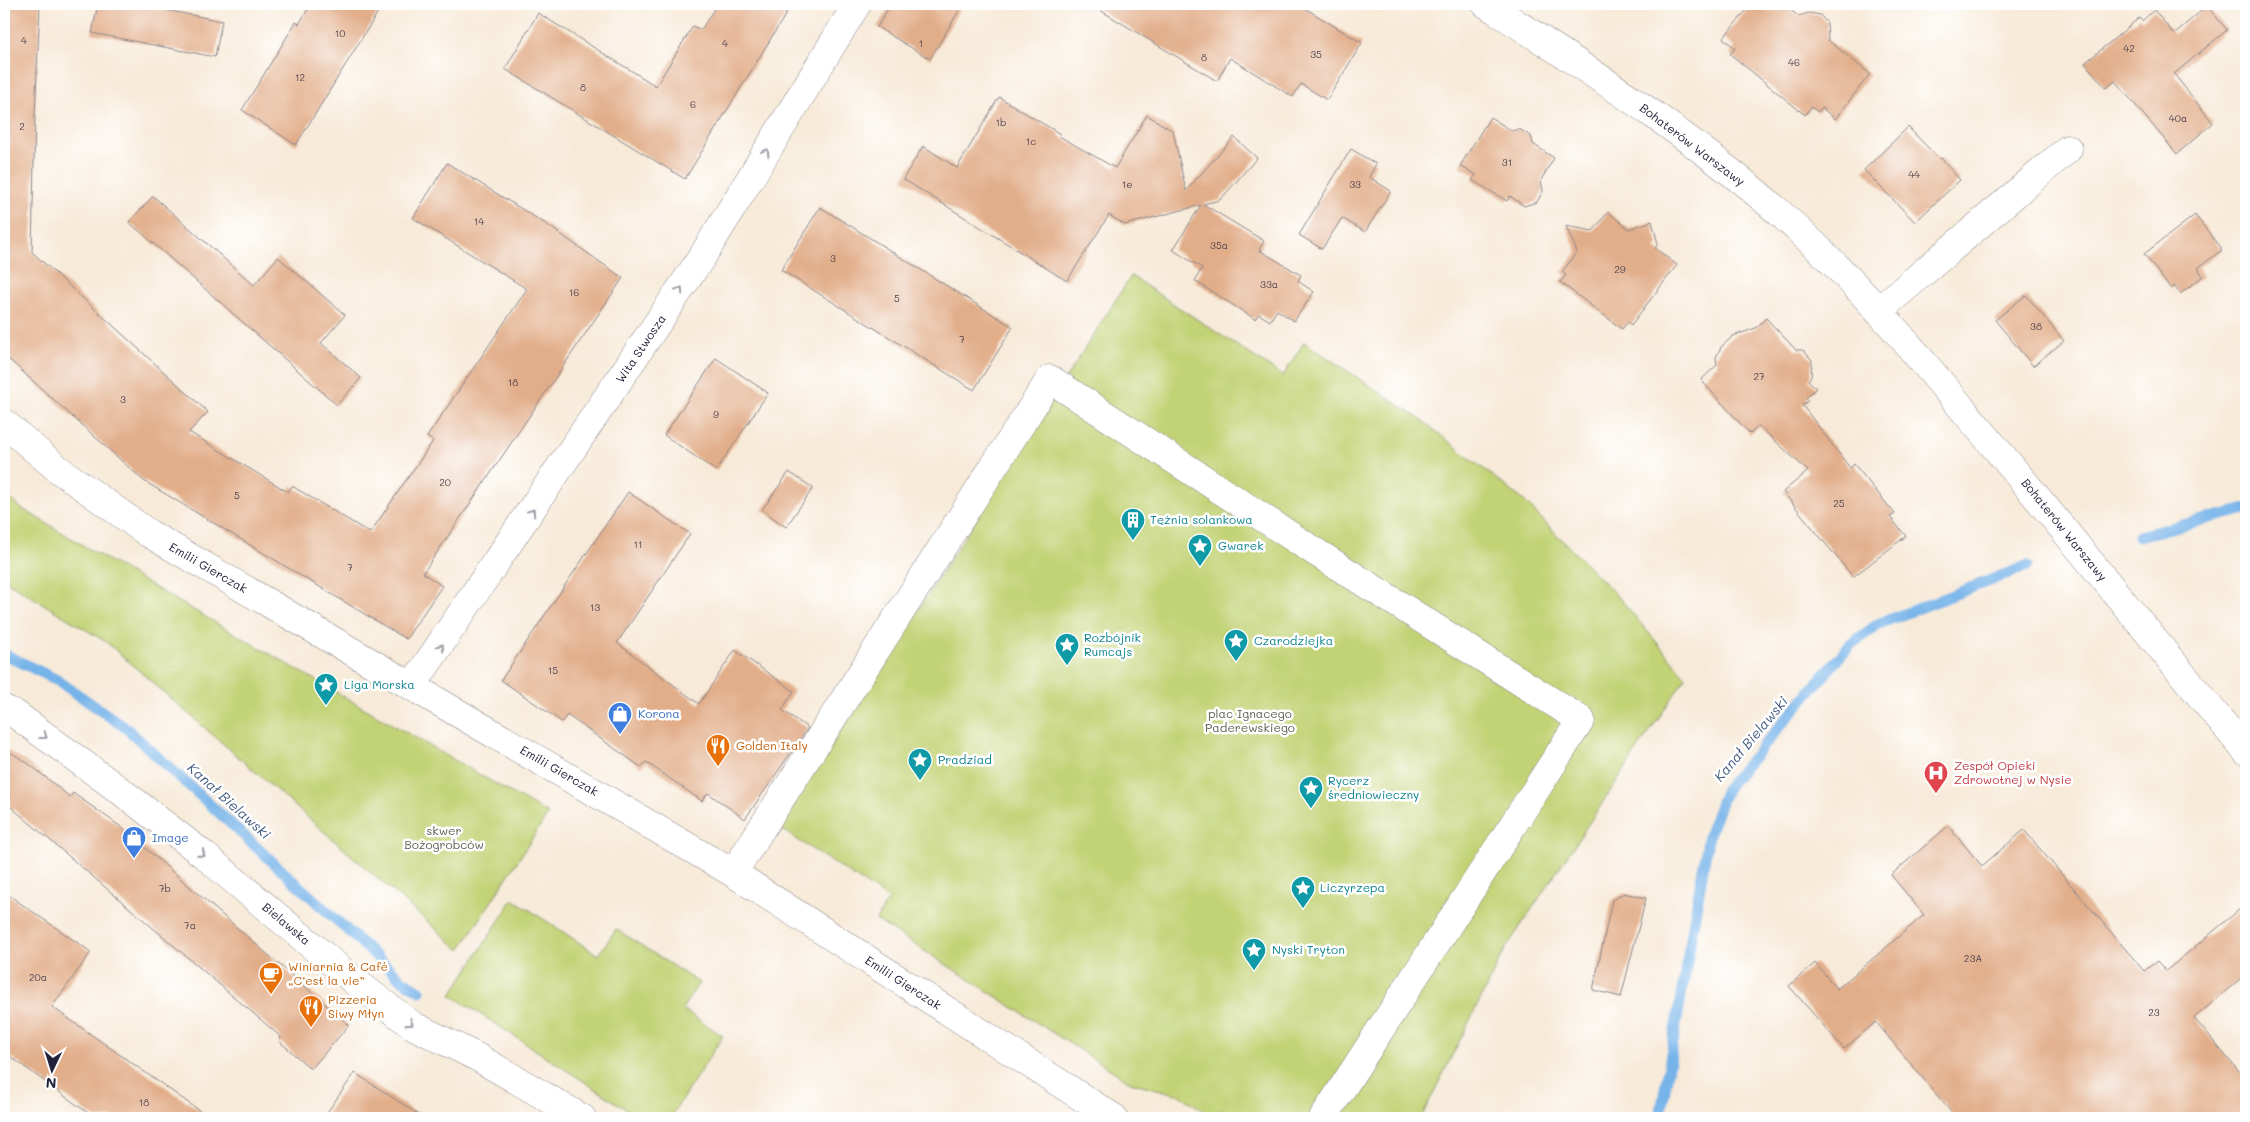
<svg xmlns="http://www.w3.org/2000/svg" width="2250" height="1122" font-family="Mali,sans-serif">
	<rect width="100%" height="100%" fill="#fff"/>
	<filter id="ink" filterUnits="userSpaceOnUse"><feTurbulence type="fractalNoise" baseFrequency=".02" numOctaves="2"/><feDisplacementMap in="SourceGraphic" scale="10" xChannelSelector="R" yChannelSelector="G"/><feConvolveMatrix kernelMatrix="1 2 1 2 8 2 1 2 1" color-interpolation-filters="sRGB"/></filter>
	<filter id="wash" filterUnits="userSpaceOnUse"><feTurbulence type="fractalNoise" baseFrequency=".0096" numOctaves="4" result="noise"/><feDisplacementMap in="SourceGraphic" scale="20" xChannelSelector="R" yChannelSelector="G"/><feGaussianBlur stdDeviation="1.12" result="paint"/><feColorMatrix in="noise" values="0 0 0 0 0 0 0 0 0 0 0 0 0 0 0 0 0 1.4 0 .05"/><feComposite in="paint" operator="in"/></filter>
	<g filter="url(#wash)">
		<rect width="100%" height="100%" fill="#f7ead8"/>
		<g fill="#c2d376" stroke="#727a58">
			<polygon points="1131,276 1283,376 1304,342 1423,421 1523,500 1621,600 1686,677 1506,948 1421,1118 1236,1118 1222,1109 1215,1118 1180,1095 1130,1082 876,920 889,899 779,828"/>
			<polygon points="4,493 21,508 131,574 548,814 460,950 106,642 4,580"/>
			<polygon points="513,899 598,955 616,929 699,983 682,1009 723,1036 670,1118 640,1118 451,995"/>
		</g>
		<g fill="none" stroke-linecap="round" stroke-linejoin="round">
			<g stroke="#76b3e9" stroke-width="11">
				<polyline points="2139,536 2246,509"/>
				<polyline points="4,654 57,680 126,728 402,980 420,991"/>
				<polyline points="1660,1118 1709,834 1726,789 1850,645 1878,624 2027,566"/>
			</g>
		</g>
		<g id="blocks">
			<g fill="#e2ae8a">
				<polygon points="4,4 40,4 35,115 32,252 208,412 189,432 288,492 292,486 370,533 433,441 427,437 527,289 413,218 447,163 546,224 623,278 423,573 442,586 406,639 144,481 4,355"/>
				<polygon points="98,4 135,4 222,21 215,57 92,33"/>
				<polygon points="311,4 383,4 296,145 242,110 296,22 299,24"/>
				<polygon points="717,4 792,4 685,179 505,69 538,13 656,86 693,26 701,30"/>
				<polygon points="891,4 963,4 930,59 877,27"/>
				<polygon points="1090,4 1298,4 1362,43 1327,100 1301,84 1293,97 1230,58 1217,81"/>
				<polygon points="1752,4 1783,4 1798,16 1809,13 1820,15 1827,23 1828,40 1870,74 1835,119 1822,108 1818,112 1811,107 1805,115 1730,54 1735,48 1723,38"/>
				<polygon points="2207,6 2227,30 2174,74 2213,123 2177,154 2115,81 2106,88 2085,63 2139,18 2142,21 2154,10 2174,34"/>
				<polygon points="999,97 1060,134 1059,136 1115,168 1147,115 1173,131 1186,191 1234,137 1257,158 1220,200 1203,204 1264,241 1259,250 1301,275 1298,281 1314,292 1294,321 1277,310 1270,321 1259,314 1255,319 1195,281 1202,268 1173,250 1201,205 1125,225 1109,215 1067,281 903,179 923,146 957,168"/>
				<polygon points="1490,117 1512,131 1519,129 1531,136 1533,144 1554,158 1541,180 1543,191 1537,202 1524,206 1510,196 1507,201 1472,180 1476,175 1460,166"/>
				<polygon points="1908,127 1939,159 1941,158 1960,180 1915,222 1864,170"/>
				<polygon points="1351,149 1376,164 1369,177 1391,191 1365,232 1342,218 1322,249 1299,235"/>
				<polygon points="153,196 254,285 278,257 345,315 321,343 361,378 337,405 129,222"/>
				<polygon points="820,207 1013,327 974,390 781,270"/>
				<polygon points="1608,212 1629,229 1652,221 1658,244 1655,248 1677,265 1631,325 1628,322 1622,329 1560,282 1566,275 1562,272 1577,252 1566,226 1593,231"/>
				<polygon points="2195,215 2222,250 2198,268 2203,276 2180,294 2174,286 2171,289 2144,254"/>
				<polygon points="2026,295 2064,341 2033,366 1995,320"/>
				<polygon points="1766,318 1796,350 1803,350 1812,360 1811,377 1808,380 1816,388 1806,398 1808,401 1802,405 1850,468 1854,464 1895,514 1890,517 1906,536 1853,577 1783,492 1808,471 1759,426 1750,434 1701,380 1717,365 1716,357 1721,347 1733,336 1756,328"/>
				<polygon points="716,358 768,393 716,471 664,435"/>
				<polygon points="789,472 813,488 786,527 762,510"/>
				<polygon points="628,492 690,534 617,643 699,704 735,650 794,691 782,710 808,728 745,819 708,793 702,801 646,762 641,767 567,715 562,722 501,680"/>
				<polygon points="4,748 29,764 70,797 73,793 121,827 349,1025 311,1069 279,1041 281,1037 4,801"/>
				<polygon points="1948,826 1982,866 2024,830 2144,971 2157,961 2166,971 2246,904 2246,974 2194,1018 2246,1080 2246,1118 1956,1118 1876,1022 1844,1049 1789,986 1815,963 1837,989 1924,915 1891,875"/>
				<polygon points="4,892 91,952 52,1007 210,1118 95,1118 4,1052"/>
				<polygon points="1624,893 1646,898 1621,997 1593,990 1612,900"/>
				<polygon points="355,1073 424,1118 323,1118"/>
			</g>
		</g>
	</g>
	<g filter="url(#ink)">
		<use href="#blocks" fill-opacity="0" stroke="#8c868a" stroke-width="1"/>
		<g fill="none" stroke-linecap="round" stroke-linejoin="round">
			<defs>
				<polyline id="pedestrian" points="733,873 1050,379 1314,551 1581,720 1323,1118"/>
				<g id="minor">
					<path d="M 1486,4 C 1595,74 1709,146 1804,235 C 1865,291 1918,356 1971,419 C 2064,528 2154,641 2246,751"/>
					<polyline points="1878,311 2068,149"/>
					<polyline points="412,686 702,257 857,4"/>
					<polyline points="4,709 15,714 122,792 204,855 353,980 412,1025 477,1057 582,1118"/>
				</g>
				<polyline id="tertiary" points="4,423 58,469 148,533 733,873 1114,1118"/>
			</defs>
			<use href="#pedestrian" stroke="#8c868a" stroke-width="29"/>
			<use href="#minor" stroke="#8c868a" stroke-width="29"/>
			<use href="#tertiary" stroke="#8c868a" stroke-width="29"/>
			<use href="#pedestrian" stroke="#fff" stroke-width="28"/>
			<use href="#minor" stroke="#fff" stroke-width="28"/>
			<use href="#tertiary" stroke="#fff" stroke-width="28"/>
		</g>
		<defs><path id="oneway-chevron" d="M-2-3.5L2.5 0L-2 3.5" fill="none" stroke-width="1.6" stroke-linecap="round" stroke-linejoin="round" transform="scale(1.25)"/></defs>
		<g stroke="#9c9ca7">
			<use href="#oneway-chevron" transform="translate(766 152) rotate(-59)"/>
			<use href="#oneway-chevron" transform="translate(680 290) rotate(-56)"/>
			<use href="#oneway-chevron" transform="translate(532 512) rotate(-56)"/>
			<use href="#oneway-chevron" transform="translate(441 647) rotate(-55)"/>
			<use href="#oneway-chevron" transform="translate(44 736) rotate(36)"/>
			<use href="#oneway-chevron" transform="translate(202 854) rotate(39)"/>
			<use href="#oneway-chevron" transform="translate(410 1023) rotate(34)"/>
		</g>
	</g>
	<defs>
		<symbol id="building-pin" viewBox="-11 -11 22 30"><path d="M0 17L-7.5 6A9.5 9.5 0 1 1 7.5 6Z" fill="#0f9aa8" stroke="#fff"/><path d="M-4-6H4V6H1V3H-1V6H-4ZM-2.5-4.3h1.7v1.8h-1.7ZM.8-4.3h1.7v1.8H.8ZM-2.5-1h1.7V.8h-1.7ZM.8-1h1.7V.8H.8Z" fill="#fff"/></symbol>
		<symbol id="sight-pin" viewBox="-11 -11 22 30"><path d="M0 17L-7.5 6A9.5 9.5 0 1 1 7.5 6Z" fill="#0f9aa8" stroke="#fff"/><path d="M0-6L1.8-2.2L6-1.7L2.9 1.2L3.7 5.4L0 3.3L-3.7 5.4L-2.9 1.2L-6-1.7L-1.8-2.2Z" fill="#fff"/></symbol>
		<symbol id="shop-pin" viewBox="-11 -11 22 30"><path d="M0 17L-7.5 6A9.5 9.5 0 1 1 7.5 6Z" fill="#3f7fe0" stroke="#fff"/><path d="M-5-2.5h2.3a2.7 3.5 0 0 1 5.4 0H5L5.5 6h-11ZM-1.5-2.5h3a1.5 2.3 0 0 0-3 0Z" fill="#fff"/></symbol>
		<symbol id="restaurant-pin" viewBox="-11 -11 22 30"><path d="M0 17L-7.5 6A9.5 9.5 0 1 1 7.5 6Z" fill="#e8710a" stroke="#fff"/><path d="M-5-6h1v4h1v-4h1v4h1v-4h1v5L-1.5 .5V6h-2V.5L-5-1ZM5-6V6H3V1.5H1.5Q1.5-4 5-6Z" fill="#fff"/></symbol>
		<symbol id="hospital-pin" viewBox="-11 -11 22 30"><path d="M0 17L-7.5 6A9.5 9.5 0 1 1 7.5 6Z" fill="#e0444e" stroke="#fff"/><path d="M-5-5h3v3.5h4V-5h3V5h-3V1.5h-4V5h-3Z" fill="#fff"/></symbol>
		<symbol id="cafe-pin" viewBox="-11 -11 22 30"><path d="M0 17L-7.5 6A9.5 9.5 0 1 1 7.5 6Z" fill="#e8710a" stroke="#fff"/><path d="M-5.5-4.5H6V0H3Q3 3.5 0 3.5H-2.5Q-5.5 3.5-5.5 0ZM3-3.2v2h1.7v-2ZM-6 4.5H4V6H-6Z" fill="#fff"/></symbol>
	</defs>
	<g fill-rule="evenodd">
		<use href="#building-pin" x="1119" y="506" width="28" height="38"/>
		<use href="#sight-pin" x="1186" y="532" width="28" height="38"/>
		<use href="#sight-pin" x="1222" y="627" width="28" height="38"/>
		<use href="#sight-pin" x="1053" y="631" width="28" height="38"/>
		<use href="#sight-pin" x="312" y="671" width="28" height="38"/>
		<use href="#shop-pin" x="606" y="700" width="28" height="38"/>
		<use href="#restaurant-pin" x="704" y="732" width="28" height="38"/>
		<use href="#sight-pin" x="906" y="746" width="28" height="38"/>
		<use href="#hospital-pin" x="1922" y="759" width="28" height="38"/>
		<use href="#sight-pin" x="1297" y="774" width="28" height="38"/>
		<use href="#shop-pin" x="120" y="824" width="28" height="38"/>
		<use href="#sight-pin" x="1289" y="874" width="28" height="38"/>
		<use href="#sight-pin" x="1240" y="936" width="28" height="38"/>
		<use href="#cafe-pin" x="257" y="960" width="28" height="38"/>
		<use href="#restaurant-pin" x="297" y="993" width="28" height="38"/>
	</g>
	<g text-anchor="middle" stroke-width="5" stroke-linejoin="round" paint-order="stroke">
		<g font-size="10" fill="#52454f">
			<text x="340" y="37">10</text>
			<text x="24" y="44">4</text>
			<text x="725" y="47">4</text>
			<text x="921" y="47">1</text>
			<text x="2129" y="52">42</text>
			<text x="1316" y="58">35</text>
			<text x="1204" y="61">8</text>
			<text x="1794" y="66">46</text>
			<text x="300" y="81">12</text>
			<text x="583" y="91">8</text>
			<text x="693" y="108">6</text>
			<text x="2178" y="122">40a</text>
			<text x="1001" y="126">1b</text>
			<text x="22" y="130">2</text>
			<text x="1031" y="145">1c</text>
			<text x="1507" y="166">31</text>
			<text x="1914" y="178">44</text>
			<text x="1127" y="188">1e</text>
			<text x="1355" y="188">33</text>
			<text x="479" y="225">14</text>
			<text x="1219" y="249">35a</text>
			<text x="833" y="262">3</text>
			<text x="1620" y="273">29</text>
			<text x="1269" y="288">33a</text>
			<text x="574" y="296">16</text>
			<text x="897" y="302">5</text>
			<text x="2036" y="330">38</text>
			<text x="962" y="343">7</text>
			<text x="1759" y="380">27</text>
			<text x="513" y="386">18</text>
			<text x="123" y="403">3</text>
			<text x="716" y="418">9</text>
			<text x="445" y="486">20</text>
			<text x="237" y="499">5</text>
			<text x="1839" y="507">25</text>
			<text x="638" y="548">11</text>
			<text x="350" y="571">7</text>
			<text x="595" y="611">13</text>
			<text x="553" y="674">15</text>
			<text x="165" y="892">7b</text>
			<text x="190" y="929">7a</text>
			<text x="1973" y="962">23A</text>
			<text x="38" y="981">20a</text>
			<text x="2154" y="1016">23</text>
			<text x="144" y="1106">18</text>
		</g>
		<g font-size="12" fill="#22223b" stroke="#fff">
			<text transform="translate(1692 145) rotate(37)" y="4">Bohaterów Warszawy</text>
			<text transform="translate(641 349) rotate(-56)" y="4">Wita Stwosza</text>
			<text transform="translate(2064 530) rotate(51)" y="4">Bohaterów Warszawy</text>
			<text transform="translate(208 568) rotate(30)" y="4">Emilii Gierczak</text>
			<text transform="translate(559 771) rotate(30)" y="4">Emilii Gierczak</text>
			<text transform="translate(286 924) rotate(40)" y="4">Bielawska</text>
			<text transform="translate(903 983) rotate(33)" y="4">Emilii Gierczak</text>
		</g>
		<g font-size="12" fill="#0d838f" stroke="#fff" text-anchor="start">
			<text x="1150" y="524">Tężnia solankowa</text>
			<text x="1218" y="550">Gwarek</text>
			<text x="1084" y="642">Rozbójnik<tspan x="1084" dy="14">Rumcajs</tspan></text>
			<text x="1254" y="645">Czarodziejka</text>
			<text x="344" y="689">Liga Morska</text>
			<text x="938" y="764">Pradziad</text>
			<text x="1328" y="785">Rycerz<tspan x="1328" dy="14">średniowieczny</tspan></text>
			<text x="1320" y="892">Liczyrzepa</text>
			<text x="1272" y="954">Nyski Tryton</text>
		</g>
		<g font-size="12" fill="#366cbe" stroke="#fff" text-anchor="start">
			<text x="638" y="718">Korona</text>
			<text x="152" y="842">Image</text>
		</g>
		<g font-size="12" fill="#5a6050" stroke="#fff">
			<text x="1250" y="718">plac Ignacego<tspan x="1250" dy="14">Paderewskiego</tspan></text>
			<text x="444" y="835">skwer<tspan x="444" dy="14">Bożogrobców</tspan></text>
		</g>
		<g font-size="12" fill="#c56008" stroke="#fff" text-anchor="start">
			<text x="736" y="750">Golden Italy</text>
			<text x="288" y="971">Winiarnia &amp; Café<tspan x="288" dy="14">„C’est la vie”</tspan></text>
			<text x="328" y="1004">Pizzeria<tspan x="328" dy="14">Siwy Młyn</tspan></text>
		</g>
		<g font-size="12" fill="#be3a42" stroke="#fff" text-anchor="start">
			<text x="1954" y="770">Zespół Opieki<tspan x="1954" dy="14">Zdrowotnej w Nysie</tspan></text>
		</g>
		<g font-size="14" font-style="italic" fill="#445c81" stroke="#fff">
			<text transform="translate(1751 739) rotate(-50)" y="5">Kanał Bielawski</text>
			<text transform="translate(229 801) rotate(42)" y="5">Kanał Bielawski</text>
		</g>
	</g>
	<rect width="2250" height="1122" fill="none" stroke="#fff" stroke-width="20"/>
	<g transform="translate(52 1070) rotate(184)" stroke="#ffffff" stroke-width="4" paint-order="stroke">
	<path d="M0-4L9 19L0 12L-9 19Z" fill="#22223b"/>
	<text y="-8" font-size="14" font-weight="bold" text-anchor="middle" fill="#22223b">N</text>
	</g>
</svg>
